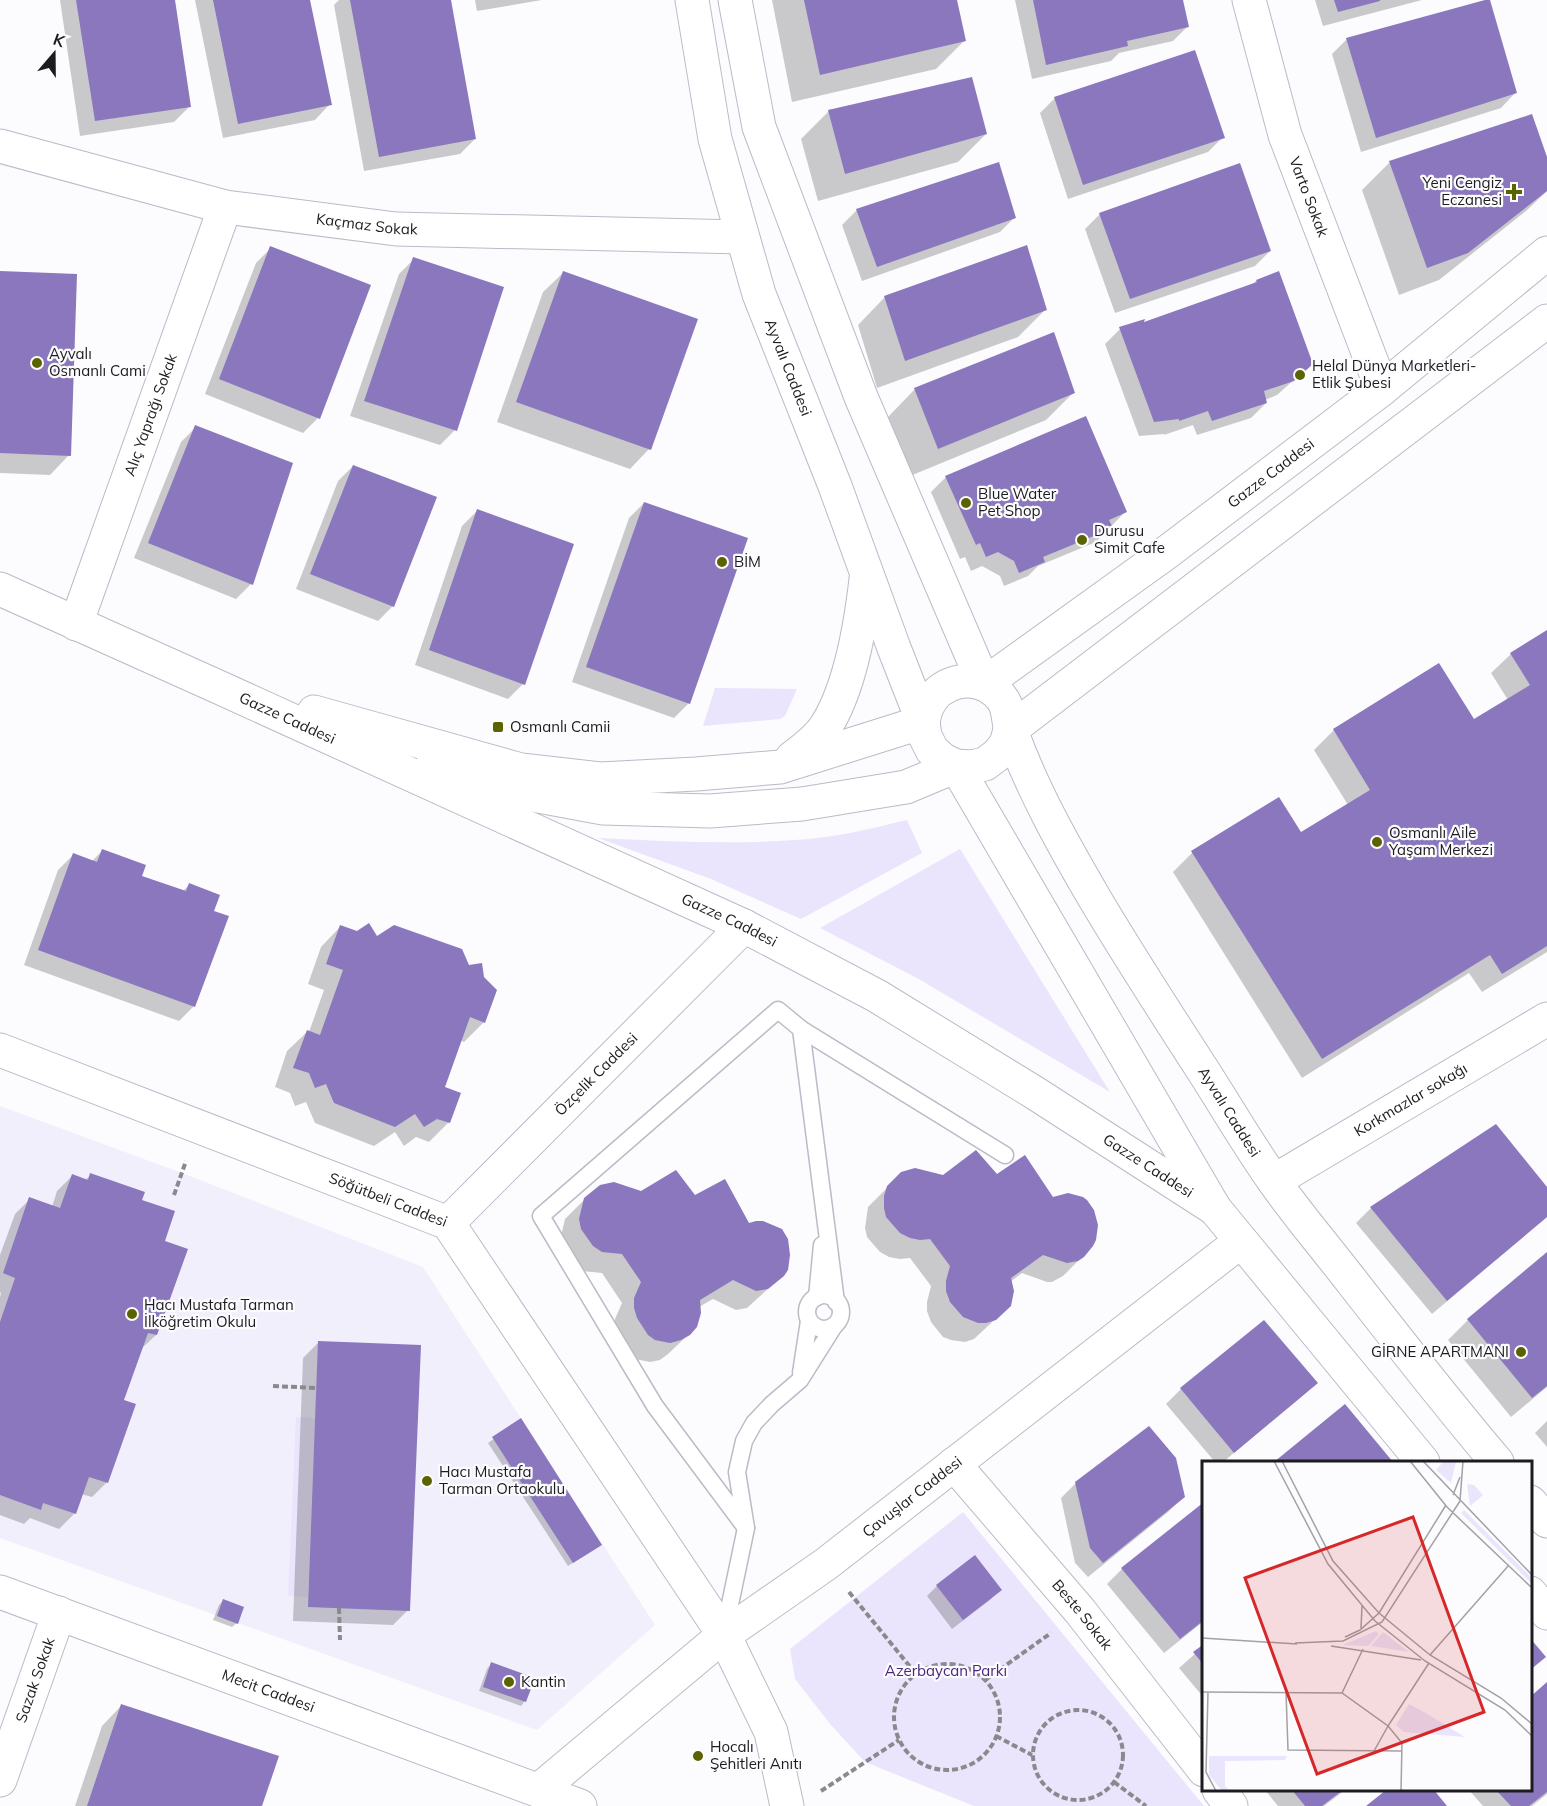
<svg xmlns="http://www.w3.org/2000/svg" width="1547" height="1806" font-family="Mulish,sans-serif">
	<rect width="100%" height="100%" fill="#fcfbfe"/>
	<polygon fill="#f2effc" points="0,1106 182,1173 423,1267 655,1625 537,1730 0,1538"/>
	<g fill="#eae5fc">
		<polygon points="715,688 797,689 785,716 780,719 703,726"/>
		<path d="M 907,820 L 922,853 L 801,919 L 711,879 L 598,838 C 664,841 730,845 795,840 C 833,838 870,829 907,820 Z"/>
		<polygon points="960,849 1110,1092 917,978 820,928"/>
		<polygon points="296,1417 315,1418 308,1597 288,1596"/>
		<polygon points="963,1512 1204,1806 974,1806 865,1762 831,1725 795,1679 790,1649"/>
	</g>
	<g fill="#0003">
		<polygon points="60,0 173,0 189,107 174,122 80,136"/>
		<polygon points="195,0 309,0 330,104 315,120 223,138"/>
		<polygon points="339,0 450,0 475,139 460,154 364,171 334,5"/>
		<polygon points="475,0 542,0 477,11"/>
		<polygon points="772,0 956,0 964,41 936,69 792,102"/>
		<polygon points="1015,0 1182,0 1188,26 1173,41 1119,53 1111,61 1032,79"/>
		<polygon points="1315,0 1422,0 1323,26"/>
		<polygon points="1347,39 1516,92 1501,108 1361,152 1332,54"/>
		<polygon points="1055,98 1223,137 1208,152 1068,199 1040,113"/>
		<polygon points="829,111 986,134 958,162 818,201 801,139"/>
		<polygon points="1390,162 1547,162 1547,191 1526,211 1439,280 1399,295 1362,190"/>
		<polygon points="857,210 1015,217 1000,232 862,281 842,225"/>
		<polygon points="1100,214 1270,251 1255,266 1115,313 1085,229"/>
		<polygon points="271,248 318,418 303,433 205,394 256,263"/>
		<polygon points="414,259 455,430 440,445 350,416 399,274"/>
		<polygon points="0,272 69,455 50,475 0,473"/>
		<polygon points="563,273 649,449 630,469 497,422 543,292"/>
		<polygon points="1278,273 1296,378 1277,395 1265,400 1266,403 1251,418 1197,435 1193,425 1164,435 1165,434 1139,436 1105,344 1120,329 1143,321 1143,325 1253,284 1256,281"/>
		<polygon points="885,297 1045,310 1018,337 877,388 858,325"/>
		<polygon points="915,389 1074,392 1046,420 910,476 888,417"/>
		<polygon points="196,427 251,584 236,599 134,558 181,442"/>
		<polygon points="353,466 393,606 378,621 296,589 338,481"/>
		<polygon points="946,477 1125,512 1096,542 1038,566 1028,576 1004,586 1000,576 982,566 971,571 965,557 960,559 931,492"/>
		<polygon points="644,503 689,703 674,718 572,682 629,518"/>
		<polygon points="477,511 523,684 508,699 415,665 462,526"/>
		<polygon points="1547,631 1547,952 1482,992 1469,973 1302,1078 1173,872 1192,853 1301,834 1348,805 1314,750 1334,730 1438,665 1474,722 1508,700 1491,673 1511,654"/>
		<polygon points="102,851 141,876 182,892 189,885 212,912 194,1006 179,1021 24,965 58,870 73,855 92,861"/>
		<polygon points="340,927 376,938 484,1022 464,1042 460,1040 443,1088 449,1122 429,1142 416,1137 404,1146 395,1132 374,1146 315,1123 306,1102 295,1106 290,1093 275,1087 287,1051 307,1032 309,1032 324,990 308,984 321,947"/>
		<polygon points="902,1173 944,1177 997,1176 1083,1256 1063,1276 1052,1282 1047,1282 1022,1273 1010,1282 1003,1312 974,1339 965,1342 951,1340 943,1337 931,1322 927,1311 927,1302 931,1286 910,1258 900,1259 889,1257 880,1252 867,1237 865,1228 868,1207"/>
		<polygon points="91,1175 140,1200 163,1242 156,1335 140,1350 122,1401 107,1482 92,1497 81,1494 74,1514 59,1529 30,1518 24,1524 0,1515 0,1297 1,1293 0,1292 0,1255 15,1214 30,1199 52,1207 57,1191 72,1176 85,1180"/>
		<polygon points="1547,1189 1547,1217 1432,1314 1356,1223 1371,1208"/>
		<polygon points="641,1193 694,1197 748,1225 782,1276 747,1308 736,1310 713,1299 699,1307 689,1334 668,1354 660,1360 650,1362 635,1359 615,1328 615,1319 622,1303 602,1273 582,1271 560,1240 565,1219 585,1199"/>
		<polygon points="1547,1254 1547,1387 1511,1417 1448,1340 1468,1320"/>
		<polygon points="318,1343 408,1610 393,1625 293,1621 303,1358"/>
		<polygon points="1316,1382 1301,1397 1223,1462 1215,1462 1166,1404 1181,1389"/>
		<polygon points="1345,1407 1391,1462 1276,1462"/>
		<polygon points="521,1420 601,1545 568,1566 488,1443"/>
		<polygon points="1547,1421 1547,1447 1535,1433"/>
		<polygon points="1076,1483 1183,1497 1168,1512 1088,1577 1075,1563 1061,1498"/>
		<polygon points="1204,1504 1204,1621 1164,1653 1107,1584 1122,1569"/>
		<polygon points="975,1557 1000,1590 990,1600 952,1629 927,1596 937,1586"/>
		<polygon points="223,1601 237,1623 232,1627 213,1620 219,1605"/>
		<polygon points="1204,1646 1204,1698 1179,1668"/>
		<polygon points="491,1664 525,1701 521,1706 479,1691 487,1669"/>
		<polygon points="1547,1684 1547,1794 1532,1806 1483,1806 1469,1790 1530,1790"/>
		<polygon points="121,1706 261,1806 75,1806 102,1726"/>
		<polygon points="1265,1790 1345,1790 1324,1806 1278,1806"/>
		<polygon points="1388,1790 1432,1790 1445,1806 1368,1806"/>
	</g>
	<g fill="#8a77bd">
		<polygon points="76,0 175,0 191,107 95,121"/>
		<polygon points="213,0 310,0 332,105 238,124"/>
		<polygon points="350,0 451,0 476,139 379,157"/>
		<polygon points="804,0 957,0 966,41 820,75"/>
		<polygon points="1033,0 1183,0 1189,27 1127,41 1128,46 1046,65"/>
		<polygon points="1334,0 1380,0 1380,1 1338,12"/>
		<polygon points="1485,0 1490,0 1517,93 1376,138 1346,38"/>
		<polygon points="1195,50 1225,138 1083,185 1054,97"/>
		<polygon points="972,77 987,134 845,174 828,110"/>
		<polygon points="1532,114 1547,157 1547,191 1468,253 1427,268 1389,161"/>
		<polygon points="999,162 1016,218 877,267 856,209"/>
		<polygon points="1240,163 1271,251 1130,299 1099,213"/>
		<polygon points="1027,245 1047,310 905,361 884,296"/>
		<polygon points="270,246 371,285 320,419 219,379"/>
		<polygon points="413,257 504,287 457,431 364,401"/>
		<polygon points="0,271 77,274 71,456 0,453"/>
		<polygon points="563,271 698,319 651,450 516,402"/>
		<polygon points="1279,271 1313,364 1294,381 1264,391 1267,403 1212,421 1208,411 1179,421 1179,419 1154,422 1119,327 1145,319 1144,322 1257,282 1256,280"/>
		<polygon points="1054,332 1075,393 938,449 914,388"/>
		<polygon points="1086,416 1127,512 1109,520 1113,528 1043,557 1045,562 1019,573 1014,561 998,552 986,557 980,543 976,545 945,476"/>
		<polygon points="195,425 293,463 253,585 148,543"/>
		<polygon points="353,465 437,497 394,607 310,574"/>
		<polygon points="644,502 748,538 690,704 586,667"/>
		<polygon points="477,509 574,544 525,685 429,650"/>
		<polygon points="1547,630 1547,946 1502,974 1490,955 1322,1059 1191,851 1279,797 1301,832 1370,790 1333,729 1439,663 1474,719 1530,685 1510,653"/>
		<polygon points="102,849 146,865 142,876 186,891 189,883 220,895 214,911 229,916 195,1007 38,950 73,853 97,862"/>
		<polygon points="369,923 377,936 394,925 462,949 469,965 482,963 484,977 497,990 485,1023 470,1017 445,1087 461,1093 450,1123 437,1119 424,1127 415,1114 395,1127 334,1103 326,1084 315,1088 309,1073 293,1068 307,1030 320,1035 343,970 326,964 340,925 357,931"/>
		<polygon points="1496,1124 1547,1187 1547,1217 1447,1301 1370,1207"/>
		<polygon points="976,1150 997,1174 1025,1155 1053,1197 1068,1193 1083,1197 1087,1200 1094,1210 1098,1225 1096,1240 1093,1246 1084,1257 1078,1261 1067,1263 1043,1255 1011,1278 1014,1291 1011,1306 996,1320 986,1323 978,1323 963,1317 950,1302 946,1291 946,1281 950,1266 930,1239 920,1240 910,1238 900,1233 886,1217 884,1208 884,1196 887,1186 901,1172 915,1168 943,1175"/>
		<polygon points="676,1170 695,1195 725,1179 749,1223 756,1221 763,1221 782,1229 788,1239 790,1255 788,1270 784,1276 768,1289 756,1291 733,1280 700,1300 701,1313 697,1327 690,1335 681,1340 670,1343 655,1340 648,1335 637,1318 634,1308 634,1298 641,1282 622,1254 602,1252 593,1246 581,1229 579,1219 584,1198 600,1185 614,1182 641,1191"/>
		<polygon points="90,1173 145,1192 142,1200 175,1211 165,1241 188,1249 157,1335 148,1333 124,1400 136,1404 108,1483 89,1477 76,1514 43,1503 41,1510 0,1495 0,1322 15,1278 3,1273 29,1197 60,1208 72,1174 88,1180"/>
		<polygon points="1547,1252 1547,1386 1532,1398 1467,1319"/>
		<polygon points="1264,1320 1318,1383 1234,1453 1180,1388"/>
		<polygon points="318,1341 421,1345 410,1611 308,1607"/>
		<polygon points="1345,1404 1393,1462 1274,1462"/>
		<polygon points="521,1418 602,1545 573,1563 492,1437"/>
		<polygon points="1149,1426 1176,1458 1185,1497 1103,1563 1090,1548 1075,1482"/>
		<polygon points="1204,1502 1204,1620 1180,1639 1121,1568"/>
		<polygon points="975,1555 1002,1590 963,1620 936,1585"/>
		<polygon points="223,1599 244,1607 238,1624 217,1616"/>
		<polygon points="1530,1638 1546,1657 1530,1670"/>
		<polygon points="1204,1644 1204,1665 1193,1652"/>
		<polygon points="491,1662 535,1678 526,1702 483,1687"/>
		<polygon points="1547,1682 1547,1792 1529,1806 1511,1806 1496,1790 1530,1790 1530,1697"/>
		<polygon points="121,1704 279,1756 262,1806 87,1806"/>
		<polygon points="1292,1790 1343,1790 1322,1806 1305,1806"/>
		<polygon points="1386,1790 1434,1790 1447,1806 1366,1806"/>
	</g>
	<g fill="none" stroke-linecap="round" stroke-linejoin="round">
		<defs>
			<g id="lane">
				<polyline points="801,1029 1005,1155"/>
				<circle cx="824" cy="1312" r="17"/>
				<polyline points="817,1297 822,1245"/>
				<polyline points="834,1326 800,1380 772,1404 754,1423 744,1441 737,1472 746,1528 655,1406 541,1216 778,1010 801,1029 836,1302"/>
				<polyline points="801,1373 809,1321"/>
				<polyline points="724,1633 746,1528"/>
			</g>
			<g id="street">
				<path id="s1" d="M 1249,0 L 1285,135 L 1382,389"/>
				<path id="s2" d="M 0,146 L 225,207 L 396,229 L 742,237"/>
				<path id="s3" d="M 76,624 L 225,207"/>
				<path id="s4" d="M 954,1464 L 1080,1611 L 1204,1770"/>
				<path id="s5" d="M 0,1780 L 59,1613"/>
				<polyline points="1219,1790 1231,1806"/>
			</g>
			<g id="secondary">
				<path id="s6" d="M 692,0 L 715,139 L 759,294 L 835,486 L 894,648 L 923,722 L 925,736 L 932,750 L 943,760 L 956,766 L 971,767 L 985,764 L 997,755 L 1006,744 L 1010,730"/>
				<polyline points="735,0 759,127 861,397 984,684"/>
				<path id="s7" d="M 0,589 L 214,685 L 744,926 L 877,996 L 1035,1093 L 1215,1209"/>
				<path id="s8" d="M 984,684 L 1166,553 L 1382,389 L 1547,253"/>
				<polyline points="314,712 521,770 600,779 696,774 780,767 923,722"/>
				<path id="s9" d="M 923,722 C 924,717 925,712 927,707 C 939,681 973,672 996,692 C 1011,705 1006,717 1012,733 C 1033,791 1064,846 1095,899 C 1130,958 1167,1015 1204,1072 C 1227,1108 1249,1146 1274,1181 C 1296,1213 1322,1243 1346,1274 C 1396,1338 1445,1401 1497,1462"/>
				<polyline points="1010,730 1547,321"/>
				<path d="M 792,758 C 804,749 818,739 826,726 C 850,688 861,623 866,579"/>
				<polyline points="432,766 533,795 603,808 710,811 802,804 906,787 956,766"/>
				<polyline points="956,766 1215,1209 1423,1462"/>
				<path id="s10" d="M 0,1050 L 448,1223 L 724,1635 L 539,1790"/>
				<path id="s11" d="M 1274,1181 L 1547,1019"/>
				<path id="s12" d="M 448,1223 L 744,926"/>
				<polyline points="1530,1502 1547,1521"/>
				<path id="s13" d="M 0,1592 L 580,1806"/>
				<polyline points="1530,1593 1547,1613"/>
				<path id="s14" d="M 787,1806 L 771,1732 L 724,1635 L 826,1564 L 1241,1241"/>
			</g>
		</defs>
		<use href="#lane" stroke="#bcbac7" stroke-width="19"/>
		<use href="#street" stroke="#bcbac7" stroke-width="35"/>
		<use href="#secondary" stroke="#bcbac7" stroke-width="35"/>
		<g stroke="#8a898d" stroke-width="4" stroke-dasharray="6 3" stroke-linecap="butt">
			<polyline points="174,1195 186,1161"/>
			<polyline points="273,1386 316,1388"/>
			<polyline points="849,1592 916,1674"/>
			<polyline points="339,1608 340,1640"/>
			<circle cx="947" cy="1717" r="53"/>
			<polyline points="985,1680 1051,1633"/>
			<circle cx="1078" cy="1755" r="45"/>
			<polyline points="996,1736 1032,1755"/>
			<polyline points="1114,1782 1146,1806"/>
			<polyline points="821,1791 899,1740"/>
		</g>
		<use href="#lane" stroke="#fff" stroke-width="16"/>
		<use href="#street" stroke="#fff" stroke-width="33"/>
		<use href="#secondary" stroke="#fff" stroke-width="33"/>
	</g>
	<g fill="#5b6300" stroke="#fcfbfe" stroke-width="2">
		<path d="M1511 183h6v6h6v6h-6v6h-6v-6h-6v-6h6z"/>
		<circle cx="37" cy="363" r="6"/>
		<circle cx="1300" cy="375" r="6"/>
		<circle cx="966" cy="503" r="6"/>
		<circle cx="1082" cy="540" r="6"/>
		<circle cx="722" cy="562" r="6"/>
		<rect x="492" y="721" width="12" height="12" rx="3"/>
		<circle cx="1377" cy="842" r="6"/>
		<circle cx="132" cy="1314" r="6"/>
		<circle cx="1521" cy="1352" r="6"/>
		<circle cx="427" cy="1481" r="6"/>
		<circle cx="509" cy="1682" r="6"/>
		<circle cx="698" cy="1756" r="6"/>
	</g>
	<g text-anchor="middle" stroke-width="4.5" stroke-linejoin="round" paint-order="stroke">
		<g font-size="15" fill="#1c1b1f" stroke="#fcfbfe" text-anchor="start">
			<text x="1502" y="188" text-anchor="end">Yeni Cengiz<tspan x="1502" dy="17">Eczanesi</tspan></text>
			<text x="49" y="359">Ayvalı<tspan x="49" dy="17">Osmanlı Cami</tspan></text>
			<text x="1312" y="371">Helal Dünya Marketleri-<tspan x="1312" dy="17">Etlik Şubesi</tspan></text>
			<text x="978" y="499">Blue Water<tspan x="978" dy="17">Pet Shop</tspan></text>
			<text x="1094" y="536">Durusu<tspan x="1094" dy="17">Simit Cafe</tspan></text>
			<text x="734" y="567">BİM</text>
			<text x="510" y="732">Osmanlı Camii</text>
			<text x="1389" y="838">Osmanlı Aile<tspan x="1389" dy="17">Yaşam Merkezi</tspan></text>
			<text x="144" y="1310">Hacı Mustafa Tarman<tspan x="144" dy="17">İlköğretim Okulu</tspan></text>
			<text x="1509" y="1357" text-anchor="end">GİRNE APARTMANI</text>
			<text x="439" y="1477">Hacı Mustafa<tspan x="439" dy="17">Tarman Ortaokulu</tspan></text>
			<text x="521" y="1687">Kantin</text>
			<text x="710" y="1752">Hocalı<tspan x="710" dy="17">Şehitleri Anıtı</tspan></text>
		</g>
		<g font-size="15" fill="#1c1b1f" stroke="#fcfbfe">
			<text dy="5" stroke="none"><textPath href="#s1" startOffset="206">Varto Sokak</textPath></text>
			<text dy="5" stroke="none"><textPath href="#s2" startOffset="376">Kaçmaz Sokak</textPath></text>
			<text dy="5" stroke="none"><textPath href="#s6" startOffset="381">Ayvalı Caddesi</textPath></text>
			<text dy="5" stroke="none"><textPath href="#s3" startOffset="222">Alıç Yaprağı Sokak</textPath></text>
			<text dy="5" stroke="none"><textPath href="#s8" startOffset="356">Gazze Caddesi</textPath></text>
			<text dy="5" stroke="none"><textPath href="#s7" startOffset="315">Gazze Caddesi</textPath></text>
			<text dy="5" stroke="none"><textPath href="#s7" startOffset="801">Gazze Caddesi</textPath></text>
			<text dy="5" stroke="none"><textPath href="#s12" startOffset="210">Özçelik Caddesi</textPath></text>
			<text dy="5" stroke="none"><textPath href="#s11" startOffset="159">Korkmazlar sokağı</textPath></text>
			<text dy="5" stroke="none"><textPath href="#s9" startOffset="580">Ayvalı Caddesi</textPath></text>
			<text dy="5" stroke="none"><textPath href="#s7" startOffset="1287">Gazze Caddesi</textPath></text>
			<text dy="5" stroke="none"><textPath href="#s10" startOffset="416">Söğütbeli Caddesi</textPath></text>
			<text dy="5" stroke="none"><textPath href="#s14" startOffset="417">Çavuşlar Caddesi</textPath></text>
			<text dy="5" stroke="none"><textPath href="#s4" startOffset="198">Beste Sokak</textPath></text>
			<text dy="5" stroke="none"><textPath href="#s5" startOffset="106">Sazak Sokak</textPath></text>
			<text dy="5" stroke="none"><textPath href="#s13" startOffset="286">Mecit Caddesi</textPath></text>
		</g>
		<g font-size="15" fill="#46287c" stroke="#fcfbfe">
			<text x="946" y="1676">Azerbaycan Parkı</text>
		</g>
	</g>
	<g transform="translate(1202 1461)">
		<rect width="330" height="330" fill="#fcfbfe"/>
		<path d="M 242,0 L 254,0 L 249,22 L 234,9 ZM 265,23 L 272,24 L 281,34 L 268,45 ZM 262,49 L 330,117 L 330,123 L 259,52 ZM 174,170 L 177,173 L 166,185 L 141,184 ZM 181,171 L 207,191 L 169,185 ZM 207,243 L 222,251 L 263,276 L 202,271 L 194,264 ZM 7,295 L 85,295 L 83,299 L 23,300 L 23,325 L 28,330 L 20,330 L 7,314 Z" fill="#eae5fc"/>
		<path fill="none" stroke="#a2a1a5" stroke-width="1.5" d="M 72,0 L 126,103 L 173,160 L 223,200 L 303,249 L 330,275M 80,0 L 131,100 L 177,152 L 228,194 L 299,237 L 330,263M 208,0 L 245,46 L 330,127M 221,0 L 330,114M 251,34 L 258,16M 258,40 L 261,0M 159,167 L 160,145M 143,176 L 158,169 L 177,152 L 244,44M 0,177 L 95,183M 93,182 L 141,180 L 180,161 L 258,40M 129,185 L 219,199M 228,194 L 307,104M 0,231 L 140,232 L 186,265 L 172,290M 6,231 L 4,311 L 14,330M 84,231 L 86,289 L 200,290M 140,232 L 161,188M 199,330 L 200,282 L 186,265 L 227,202"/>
		<path fill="#d62828" fill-opacity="0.15" stroke="#d62828" stroke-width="3" d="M 211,56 L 282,251 L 115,313 L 43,117 Z"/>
		<rect width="330" height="330" fill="none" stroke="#1c1b1f" stroke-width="3"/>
	</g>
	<g transform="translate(54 54) rotate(20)" stroke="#fcfbfe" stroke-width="4.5" paint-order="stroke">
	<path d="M0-4.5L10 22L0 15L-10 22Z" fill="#1c1b1f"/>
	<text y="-9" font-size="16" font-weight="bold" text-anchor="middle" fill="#1c1b1f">K</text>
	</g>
</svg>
